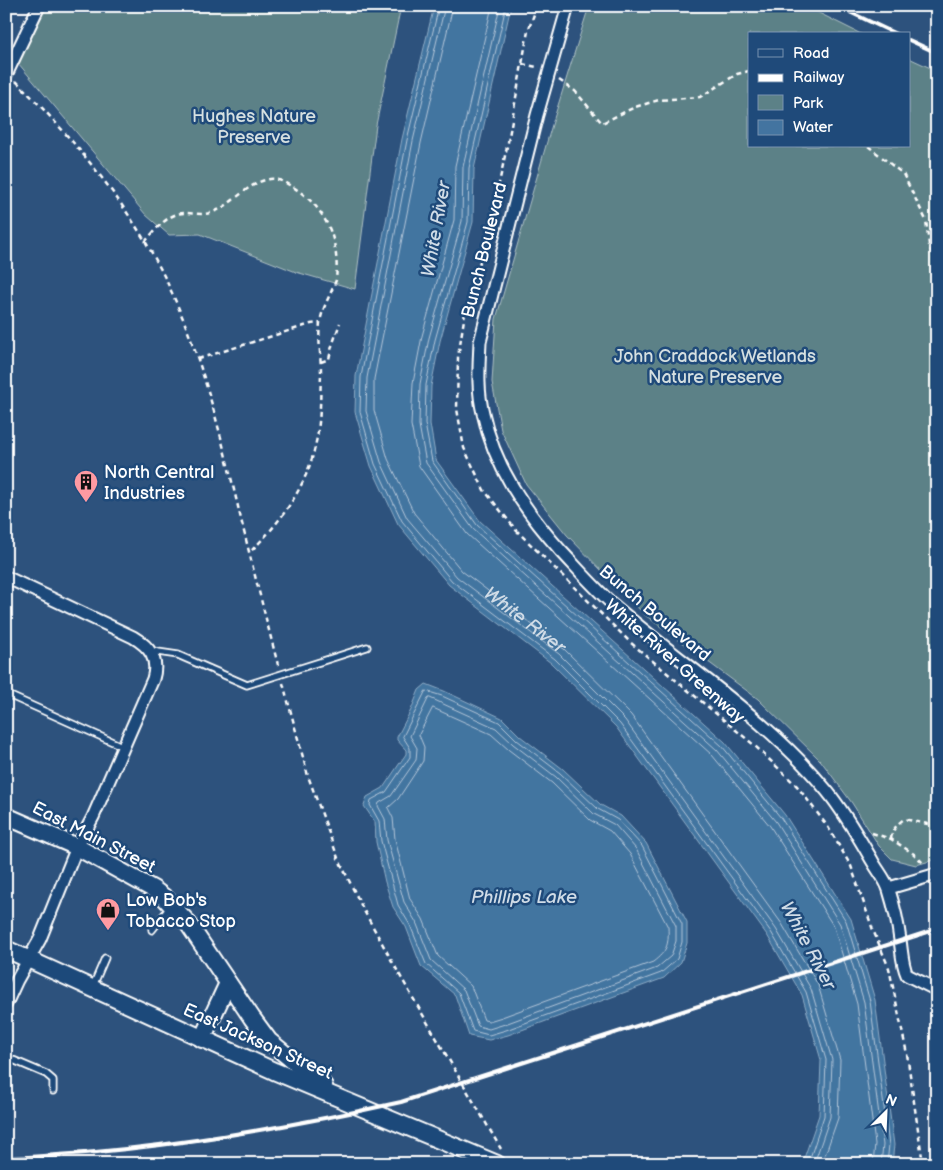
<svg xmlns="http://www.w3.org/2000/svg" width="943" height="1170" font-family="'Balsamiq Sans',sans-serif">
	<rect width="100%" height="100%" fill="#2d527d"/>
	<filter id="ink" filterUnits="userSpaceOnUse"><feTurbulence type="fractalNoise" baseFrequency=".02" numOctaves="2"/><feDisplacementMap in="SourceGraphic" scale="10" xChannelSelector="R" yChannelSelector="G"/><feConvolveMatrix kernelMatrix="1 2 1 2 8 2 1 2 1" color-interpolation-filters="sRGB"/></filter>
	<g filter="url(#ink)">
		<g fill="#5c8187" stroke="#aec0c3">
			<polygon points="47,6 401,6 376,125 355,289 296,272 200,234 169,235 146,215 18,63"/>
			<polygon points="589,6 805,6 861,34 749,34 749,146 909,146 909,58 937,71 937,859 916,865 892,859 879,846 852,803 821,761 758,699 645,615 567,535 526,484 501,430 492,382 496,319 551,128"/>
		</g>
		<g fill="#4374a0" stroke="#8eacc6">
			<polygon points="434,6 511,6 474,169 473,222 440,341 431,386 430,424 436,460 480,521 725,742 785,815 851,919 875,1000 894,1145 892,1164 802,1164 819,1115 821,1060 802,995 767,935 616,727 551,663 449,585 398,524 371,466 355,412 356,376 402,139"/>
			<polygon points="426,684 444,691 502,718 520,736 563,769 601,805 621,816 646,843 687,922 687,943 681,962 664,978 508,1035 489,1040 469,1036 455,995 421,966 406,927 393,907 385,882 376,842 375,822 364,806 367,797 383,788 406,754 406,750 397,740 397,737 411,710 419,690"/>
		</g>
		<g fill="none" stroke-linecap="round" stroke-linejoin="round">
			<g stroke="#b4c7d9" stroke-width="1">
				<polyline points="439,6 407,140 361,377 360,412 375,464 402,521 452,581 555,659 620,724 771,932 806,992 826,1060 824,1116 808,1164"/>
				<polyline points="445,6 413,141 367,378 366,411 381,462 407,518 457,577 559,654 625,720 776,929 811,989 832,1060 830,1117 814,1164"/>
				<path id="s1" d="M 453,6 L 421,143 L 374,379 L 374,410 L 388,459 L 414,513 L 462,571 L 564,649 L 631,715 L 782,924 L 818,985 L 840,1060 L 838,1118 L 822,1164"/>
				<polyline points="492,6 455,166 454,220 422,336 413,383 411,425 419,466 467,534 712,755 770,826 834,927 857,1004 875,1144 873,1164"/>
				<polyline points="500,6 463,167 462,221 429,338 420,384 419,425 426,463 473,529 717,750 776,822 840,924 864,1002 883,1145 881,1164"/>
				<polyline points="506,6 469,168 468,222 435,340 426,385 425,424 432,461 477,525 722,746 781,818 846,921 870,1001 889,1145 887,1164"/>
				<polygon points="426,691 442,696 499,722 517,740 560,773 598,809 618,820 642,846 682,924 682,942 677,959 661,973 506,1030 489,1035 473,1031 459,993 426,964 410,925 398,905 381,841 379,821 370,805 371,800 386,792 410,757 410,748 403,737"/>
				<polygon points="430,698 496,728 513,744 556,777 594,814 615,825 636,849 676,926 676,941 671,956 657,968 505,1024 489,1029 478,1026 464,990 431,960 416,922 404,902 387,840 385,819 378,806 379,803 391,796 416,760 417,748 410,736 428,699"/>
				<path d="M 433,708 L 491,734 L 509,750 L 552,783 L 590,820 L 610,831 L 630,854 L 668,927 C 669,945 667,951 653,962 L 502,1017 L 489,1021 L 484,1020 L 471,986 L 438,956 L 423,919 L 410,899 L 395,839 L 393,818 L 388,808 L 398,799 L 423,761 L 424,747 L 419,735 Z"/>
			</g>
			<defs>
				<g id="lane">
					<polyline points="151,651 178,655 247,685 367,647"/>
					<polyline points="6,694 124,747"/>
					<polyline points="152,930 171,906"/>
					<polyline points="93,986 105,958"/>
					<polyline points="6,1057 46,1074 53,1080 53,1091"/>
				</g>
				<g id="street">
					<path d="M 568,6 L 537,115 L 480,342 C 479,366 477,390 483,413 C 494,466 525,511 561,551 C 579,570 597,591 617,608 C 687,668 768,719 827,791 C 845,813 859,838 873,862 C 878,871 886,880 889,890 C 894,906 898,924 900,940 C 902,953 902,964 907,975 L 937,990"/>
					<polyline points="6,75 39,6"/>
					<path d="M 6,577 L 133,637 C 150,647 159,659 153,679 L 93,817 L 77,847 L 40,939 L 17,980 L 6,1004"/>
					<polyline points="889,888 937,874"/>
				</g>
				<g id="secondary">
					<polyline points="6,816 77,847 153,889 165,898 187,922 252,1018 269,1041 324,1086"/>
					<polyline points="6,949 274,1071 497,1164"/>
					<polyline points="202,1039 228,983"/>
				</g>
			</defs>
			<use href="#lane" stroke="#fff" stroke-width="9"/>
			<use href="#street" stroke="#fff" stroke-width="15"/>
			<use href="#secondary" stroke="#fff" stroke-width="20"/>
			<g stroke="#fff" stroke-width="2.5" stroke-dasharray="5 4" stroke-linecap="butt">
				<polyline points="537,6 528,31 508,142 488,234 465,313 458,357 457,409 464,448 484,490 516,530 631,643 754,745 797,786 828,827 851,866 873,930 889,968 907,1054 923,1164"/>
				<polyline points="522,64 537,67"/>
				<polyline points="559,80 575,91 602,123 635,107 659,100 700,97 737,74 749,71"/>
				<path d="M 16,81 C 73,138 131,207 166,280 C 202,355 221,435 240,515 C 252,565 265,615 278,665"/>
				<polyline points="868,146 903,174 926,220 929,245 937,267"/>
				<path d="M 145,242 C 154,231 168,213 184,213 C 192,213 202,215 210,213 C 232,207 247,182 270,179 C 278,178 284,182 291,186 C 326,206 340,241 336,280 C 331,294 322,308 320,323 C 318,339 321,357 321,373 C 320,396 321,419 316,442 C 308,485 281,522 250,552"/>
				<polyline points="198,359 311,324 320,323"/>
				<polyline points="321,362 329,359 332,346 340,323"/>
				<polyline points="283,683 308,776 338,858 363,909 402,979 501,1149"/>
				<polyline points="872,833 891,839 914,854 924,864"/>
				<path d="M 891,839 C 892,830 897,824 904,819 L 937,826"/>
			</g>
			<use href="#lane" stroke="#1f4a7a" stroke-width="5.5"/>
			<use href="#street" stroke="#1f4a7a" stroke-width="11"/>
			<use href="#secondary" stroke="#1f4a7a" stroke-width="16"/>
			<g stroke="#fff" stroke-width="4">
				<polyline points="837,6 896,34"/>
				<polyline points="909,40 937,53"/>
				<path d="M 6,1158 C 140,1153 271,1131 401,1102 L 937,929"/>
			</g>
		</g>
	</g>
	<defs>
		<symbol id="building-pin" viewBox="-11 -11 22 30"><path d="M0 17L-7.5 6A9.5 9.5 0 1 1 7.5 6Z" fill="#ff9aa2" stroke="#1f4a7a"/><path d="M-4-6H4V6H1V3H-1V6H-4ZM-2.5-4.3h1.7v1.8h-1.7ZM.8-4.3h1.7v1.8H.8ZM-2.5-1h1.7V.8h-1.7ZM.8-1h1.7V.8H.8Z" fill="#111"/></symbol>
		<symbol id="shop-pin" viewBox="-11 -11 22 30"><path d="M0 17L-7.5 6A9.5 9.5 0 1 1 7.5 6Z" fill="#ff9aa2" stroke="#1f4a7a"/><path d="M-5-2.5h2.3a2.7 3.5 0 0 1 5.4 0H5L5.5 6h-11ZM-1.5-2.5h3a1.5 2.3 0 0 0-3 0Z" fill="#111"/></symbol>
	</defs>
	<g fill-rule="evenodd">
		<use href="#building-pin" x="72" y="468" width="28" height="38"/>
		<use href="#shop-pin" x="94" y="896" width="28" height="38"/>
	</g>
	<g text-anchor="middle" stroke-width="5" stroke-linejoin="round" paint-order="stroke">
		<g font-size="18" fill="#d6e0e1" stroke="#1f4a7a">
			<text x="254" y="122">Hughes Nature<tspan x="254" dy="21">Preserve</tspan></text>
			<text x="715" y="362">John Craddock Wetlands<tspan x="715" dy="21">Nature Preserve</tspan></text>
		</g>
		<g font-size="18" fill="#fff" stroke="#1f4a7a">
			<text transform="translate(484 250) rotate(-76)" y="6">Bunch Boulevard</text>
			<text transform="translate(655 613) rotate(40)" y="6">Bunch Boulevard</text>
			<text transform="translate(675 661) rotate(41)" y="6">White River Greenway</text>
			<text transform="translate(94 837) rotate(27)" y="6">East Main Street</text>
			<text transform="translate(258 1041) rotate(24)" y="6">East Jackson Street</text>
		</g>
		<g font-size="18" fill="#fff" stroke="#1f4a7a" text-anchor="start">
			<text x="104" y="478">North Central<tspan x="104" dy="21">Industries</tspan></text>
			<text x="126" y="906">Low Bob's<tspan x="126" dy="21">Tobacco Stop</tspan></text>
		</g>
		<g font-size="19" font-style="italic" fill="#d0dce7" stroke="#1f4a7a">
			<text transform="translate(435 229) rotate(-80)" y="7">White River</text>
			<text dy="7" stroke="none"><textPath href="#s1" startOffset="678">White River</textPath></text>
			<text x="524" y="903">Phillips Lake</text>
			<text transform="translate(809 945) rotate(62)" y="7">White River</text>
		</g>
	</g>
	<rect width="943" height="1170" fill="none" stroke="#1f4a7a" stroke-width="25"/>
	<rect x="12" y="12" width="918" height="1145" fill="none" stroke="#fff" stroke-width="2" filter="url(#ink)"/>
	<rect x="748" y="32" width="162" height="115" fill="#1f4a7a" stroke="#7992af"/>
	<rect x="758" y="49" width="25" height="8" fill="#1f4a7a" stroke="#7992af"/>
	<text x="793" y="58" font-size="15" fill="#ffffff">Road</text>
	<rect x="758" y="74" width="25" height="8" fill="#ffffff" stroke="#7992af"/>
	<text x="793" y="82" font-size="15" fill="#ffffff">Railway</text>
	<rect x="758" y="95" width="25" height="15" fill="#5c8187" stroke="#7992af"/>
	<text x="793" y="108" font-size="15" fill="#ffffff">Park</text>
	<rect x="758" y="120" width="25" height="15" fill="#4374a0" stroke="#7992af"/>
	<text x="793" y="132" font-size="15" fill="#ffffff">Water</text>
	<g transform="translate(886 1112) rotate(24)" stroke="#1f4a7a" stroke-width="4" paint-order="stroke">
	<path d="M0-4L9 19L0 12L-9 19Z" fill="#ffffff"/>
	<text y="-8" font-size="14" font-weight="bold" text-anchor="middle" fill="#ffffff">N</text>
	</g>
</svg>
